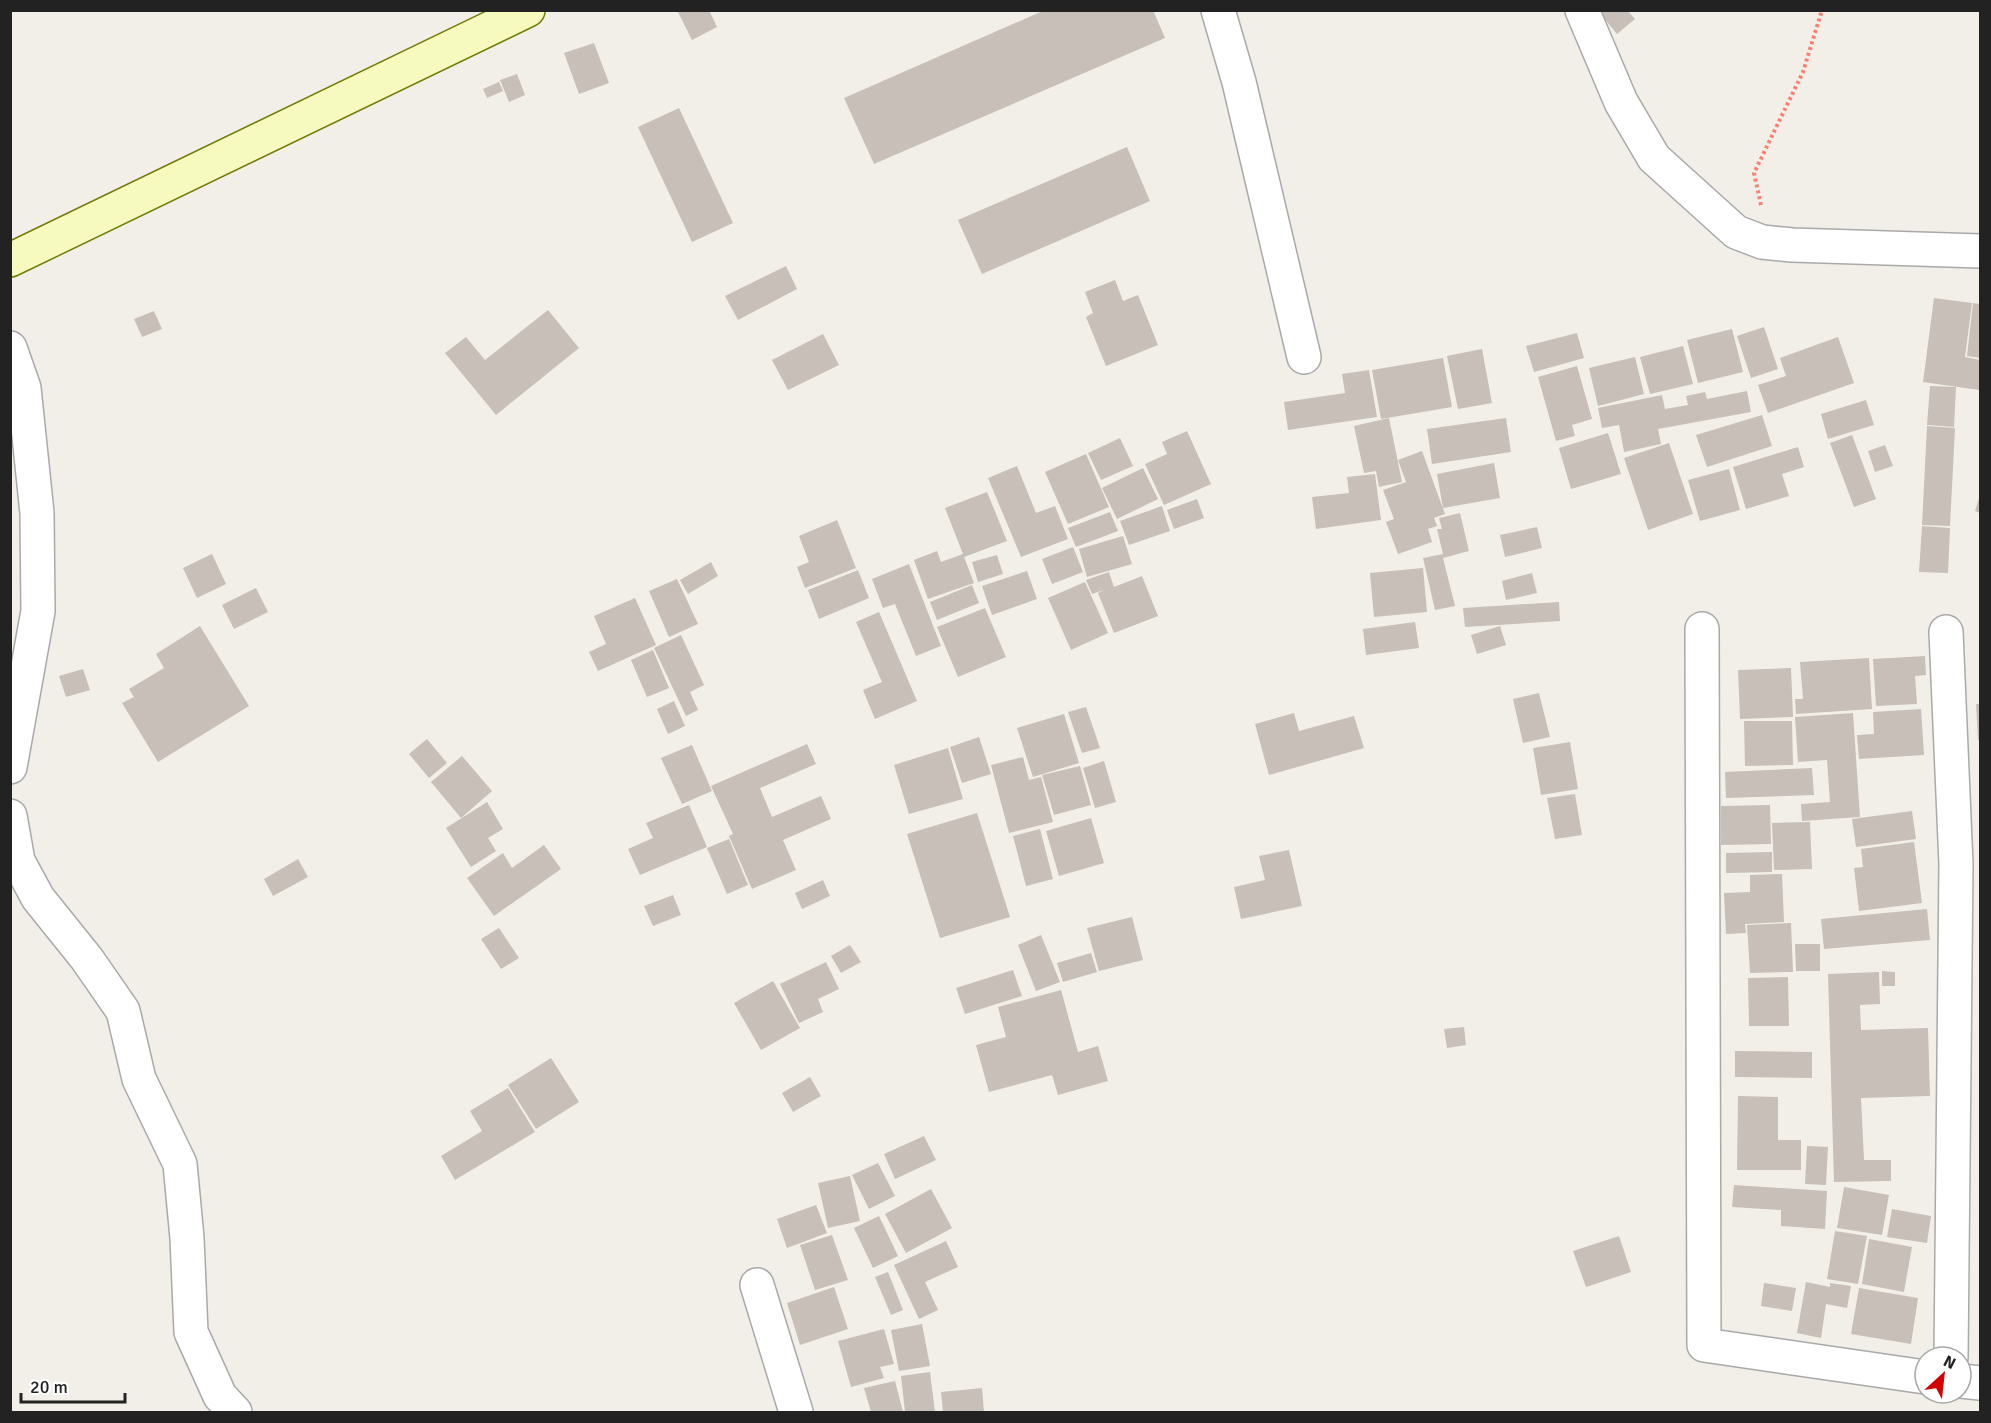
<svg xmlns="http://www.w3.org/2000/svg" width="1991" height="1423" font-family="Signika,sans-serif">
	<rect width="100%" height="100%" fill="#f2efe9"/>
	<g fill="#c7bfb8">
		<polygon points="677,10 709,10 717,27 692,40"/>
		<polygon points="1045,10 1153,10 1165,38 874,164 844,98"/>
		<polygon points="1600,10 1627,10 1635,19 1617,34 1599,12"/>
		<polygon points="594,43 609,83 579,94 564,53"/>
		<polygon points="517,74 525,95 509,102 500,80"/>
		<polygon points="499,82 503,91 487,98 483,89"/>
		<polygon points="679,108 733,223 692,242 638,127"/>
		<polygon points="1127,147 1150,201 982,274 958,220"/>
		<polygon points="786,266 797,289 738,320 725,296"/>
		<polygon points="1115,280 1123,301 1138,295 1158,345 1106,366 1086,317 1093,313 1085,292"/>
		<polygon points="1934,298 1972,303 1965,357 1980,360 1979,390 1923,382"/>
		<polygon points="1973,303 1980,304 1980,358 1967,356"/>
		<polygon points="548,310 579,348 496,415 445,353 466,337 485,360"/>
		<polygon points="154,311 162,329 142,337 134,319"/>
		<polygon points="1764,327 1778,369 1751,378 1737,336"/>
		<polygon points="1732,329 1743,372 1698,383 1687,340"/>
		<polygon points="1577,333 1584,358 1534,372 1526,346"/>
		<polygon points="823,334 839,365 788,390 772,360"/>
		<polygon points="1838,337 1854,383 1768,413 1758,385 1786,376 1780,358"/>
		<polygon points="1683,346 1693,384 1650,394 1640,357"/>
		<polygon points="1482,349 1492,403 1458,409 1447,356"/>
		<polygon points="1635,357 1644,394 1598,406 1589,368"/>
		<polygon points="1443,358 1452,407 1381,419 1372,370"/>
		<polygon points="1577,366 1592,419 1572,425 1575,436 1556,441 1538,377"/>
		<polygon points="1369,370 1377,417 1288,430 1284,402 1345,393 1342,374"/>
		<polygon points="1930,386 1956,387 1954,427 1927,425"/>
		<polygon points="1747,391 1751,412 1658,429 1661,444 1624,452 1619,425 1602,428 1598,408 1662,395 1665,409 1688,405 1686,396 1705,392 1707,399"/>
		<polygon points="1866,400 1874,425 1828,439 1821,414"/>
		<polygon points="1762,415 1772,446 1707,467 1696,435"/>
		<polygon points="1389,418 1402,482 1379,487 1376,471 1364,473 1354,426"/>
		<polygon points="1506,418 1511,452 1432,464 1427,429"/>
		<polygon points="1927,426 1955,428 1950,526 1922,525"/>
		<polygon points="1187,431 1211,484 1164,505 1145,464 1167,454 1162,442"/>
		<polygon points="1608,433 1621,474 1571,489 1559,448"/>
		<polygon points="1852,435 1876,499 1854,507 1830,443"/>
		<polygon points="1120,438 1133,466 1101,480 1088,453"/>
		<polygon points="1669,443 1693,514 1648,530 1624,458"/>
		<polygon points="1885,445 1893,466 1875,472 1868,451"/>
		<polygon points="1798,447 1804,467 1782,474 1789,496 1746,509 1733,467"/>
		<polygon points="1422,451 1445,514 1434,518 1437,526 1428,529 1432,542 1398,554 1386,522 1394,519 1383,490 1406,482 1398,460"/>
		<polygon points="1086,454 1109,507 1068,524 1045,472"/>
		<polygon points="1494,463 1500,498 1443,508 1437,474"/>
		<polygon points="1017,466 1036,513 1055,506 1068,539 1021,557 988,478"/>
		<polygon points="1143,468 1158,499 1117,519 1102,488"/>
		<polygon points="1729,469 1740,510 1700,521 1688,480"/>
		<polygon points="1375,474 1381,520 1316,529 1312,497 1349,493 1347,477"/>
		<polygon points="987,492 1007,541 964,557 974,583 928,599 914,560 937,551 941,562 963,554 945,508"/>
		<polygon points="1980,495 1980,513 1975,511"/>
		<polygon points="1197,499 1204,518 1174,529 1167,510"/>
		<polygon points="1162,506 1170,531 1129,545 1120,521"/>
		<polygon points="1110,512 1118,531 1076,547 1068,528"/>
		<polygon points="1460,513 1469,551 1443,558 1455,606 1435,610 1423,558 1443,554 1437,529 1442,529 1439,518"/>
		<polygon points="837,520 856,568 805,588 797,567 809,562 799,536"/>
		<polygon points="1922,526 1950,528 1948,573 1919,572"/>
		<polygon points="1537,527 1542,548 1505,557 1500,535"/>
		<polygon points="1123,536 1132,564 1087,577 1079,549"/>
		<polygon points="1073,547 1083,572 1052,584 1042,559"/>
		<polygon points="212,554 226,584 197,598 183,568"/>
		<polygon points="997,555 1003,574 978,582 972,562"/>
		<polygon points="711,562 718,576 688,594 680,580"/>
		<polygon points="909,564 941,646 916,656 895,604 883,608 872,579"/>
		<polygon points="1423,568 1427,612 1374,617 1370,573"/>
		<polygon points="858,570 869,598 819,619 808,590"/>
		<polygon points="1027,571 1037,599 992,615 982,586"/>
		<polygon points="1109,572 1114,587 1142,576 1158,616 1114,633 1098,593 1104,590 1092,594 1086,580"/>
		<polygon points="1532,573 1537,593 1506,600 1502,581"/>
		<polygon points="677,579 698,624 669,637 649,591"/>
		<polygon points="1085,582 1108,633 1071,650 1048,598"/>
		<polygon points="972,585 979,603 937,620 930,602"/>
		<polygon points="256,588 268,612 234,629 222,605"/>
		<polygon points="635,598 656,645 598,671 589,652 606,644 594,616"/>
		<polygon points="1559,602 1560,621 1465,627 1463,608"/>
		<polygon points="985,608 1006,657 958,677 937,627"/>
		<polygon points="879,612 917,701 875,719 863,690 882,682 856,622"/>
		<polygon points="1415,622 1419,648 1366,655 1363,629"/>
		<polygon points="200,626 249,706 158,762 122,703 134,697 129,689 164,668 156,654"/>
		<polygon points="1500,626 1506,645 1477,654 1471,635"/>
		<polygon points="681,635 704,685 690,692 698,710 686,716 654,648"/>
		<polygon points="653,650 669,688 647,697 631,660"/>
		<polygon points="1925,656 1926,675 1915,676 1917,704 1876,706 1873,659"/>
		<polygon points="1869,658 1872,709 1796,714 1795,699 1803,699 1800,662"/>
		<polygon points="1791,668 1793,717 1740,719 1738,670"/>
		<polygon points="83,669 90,690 66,697 59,676"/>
		<polygon points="1539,693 1550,737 1523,743 1513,699"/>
		<polygon points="674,701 685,726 668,734 657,709"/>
		<polygon points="1976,704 1980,704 1980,740 1978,740"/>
		<polygon points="1086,707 1100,748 1082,753 1068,712"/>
		<polygon points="1921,709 1924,755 1859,759 1857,735 1874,734 1873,712"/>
		<polygon points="1294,713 1299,731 1354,716 1364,748 1269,775 1255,724"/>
		<polygon points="1853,713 1860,817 1802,821 1801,804 1830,802 1827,760 1798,762 1795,717"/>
		<polygon points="1064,714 1079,763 1033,777 1017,728"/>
		<polygon points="1744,721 1792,721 1793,765 1745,766"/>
		<polygon points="979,737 991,774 962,783 950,747"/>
		<polygon points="427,739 447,763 429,778 409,754"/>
		<polygon points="1570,742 1578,789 1541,795 1533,748"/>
		<polygon points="807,744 816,764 760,788 772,817 821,796 831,819 783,840 796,870 752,889 729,836 733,834 711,786"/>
		<polygon points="692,745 712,791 682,804 661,758"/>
		<polygon points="948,748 963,799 909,814 894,765"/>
		<polygon points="462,756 492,791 461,818 431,782"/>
		<polygon points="1023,757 1029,780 1041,777 1053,822 1009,833 991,765"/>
		<polygon points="1104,761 1116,802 1095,808 1083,768"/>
		<polygon points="1080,766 1091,805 1054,815 1042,775"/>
		<polygon points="1812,768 1814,795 1726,798 1725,772"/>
		<polygon points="1575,794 1582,835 1555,839 1547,798"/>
		<polygon points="487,802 503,829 488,838 496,851 471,867 446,828"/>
		<polygon points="689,805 707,847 640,875 628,849 653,838 646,823"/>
		<polygon points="1770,805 1771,844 1721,845 1721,806"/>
		<polygon points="1912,811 1916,839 1856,847 1852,819"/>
		<polygon points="977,813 1010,917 940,938 907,834"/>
		<polygon points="1091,818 1104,863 1059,876 1046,831"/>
		<polygon points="1810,822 1812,869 1774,870 1772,823"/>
		<polygon points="1040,829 1053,879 1026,886 1013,836"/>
		<polygon points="729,839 748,885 727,894 707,848"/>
		<polygon points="1914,842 1922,903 1859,911 1854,868 1863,867 1861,849"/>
		<polygon points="544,845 561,869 494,916 467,878 503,853 512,868"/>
		<polygon points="1289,850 1302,906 1241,919 1234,887 1265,880 1259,856"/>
		<polygon points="1772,852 1772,872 1726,873 1726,853"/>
		<polygon points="298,859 308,877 273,896 264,879"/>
		<polygon points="1782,874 1784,922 1745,924 1746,933 1726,934 1724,893 1750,892 1750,875"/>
		<polygon points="823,880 830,896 802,909 795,893"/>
		<polygon points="673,895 681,915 653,926 644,906"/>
		<polygon points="1927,909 1930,940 1824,949 1821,919"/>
		<polygon points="1132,917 1143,960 1099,971 1087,928"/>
		<polygon points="1791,923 1793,972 1750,973 1747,925"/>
		<polygon points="499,928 519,958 501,969 481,939"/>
		<polygon points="1041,935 1060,982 1036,991 1018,945"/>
		<polygon points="1795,944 1820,944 1820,971 1796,971"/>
		<polygon points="850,945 861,962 841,973 831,956"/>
		<polygon points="1091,953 1097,972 1063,982 1057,963"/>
		<polygon points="826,962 839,989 818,999 823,1012 799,1023 780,984"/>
		<polygon points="1013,970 1022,996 965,1014 956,988"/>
		<polygon points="1882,971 1895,972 1895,986 1882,986"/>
		<polygon points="1879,972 1880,1004 1860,1005 1861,1030 1928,1028 1930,1096 1861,1098 1864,1160 1891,1160 1891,1181 1834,1182 1828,974"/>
		<polygon points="1788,977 1789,1026 1749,1026 1748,978"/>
		<polygon points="773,981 800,1028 761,1050 734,1003"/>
		<polygon points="1061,990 1078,1052 1098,1046 1108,1081 1058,1095 1052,1075 989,1092 976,1045 1006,1037 998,1007"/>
		<polygon points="1464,1027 1466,1045 1447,1048 1444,1029"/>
		<polygon points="1735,1051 1812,1052 1812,1078 1735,1077"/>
		<polygon points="551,1058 579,1102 536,1129 508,1085"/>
		<polygon points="810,1077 821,1096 793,1112 782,1093"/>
		<polygon points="508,1088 535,1132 455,1180 441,1156 482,1131 470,1111"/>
		<polygon points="1738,1096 1778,1097 1778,1140 1801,1140 1801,1170 1737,1170"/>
		<polygon points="924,1136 936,1160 895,1179 884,1154"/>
		<polygon points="1807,1146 1828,1147 1826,1185 1805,1184"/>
		<polygon points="878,1163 895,1196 869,1209 852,1175"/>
		<polygon points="850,1176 860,1221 828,1228 818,1183"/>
		<polygon points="1734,1185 1827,1191 1825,1229 1781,1226 1781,1210 1732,1207"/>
		<polygon points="1844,1187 1889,1195 1882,1235 1837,1228"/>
		<polygon points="931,1189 952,1228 906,1253 885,1214"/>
		<polygon points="816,1205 827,1233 787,1248 777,1219"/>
		<polygon points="1892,1209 1931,1216 1927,1243 1887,1237"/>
		<polygon points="879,1216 898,1256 873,1268 854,1228"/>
		<polygon points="1835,1231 1867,1236 1858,1284 1827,1279"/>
		<polygon points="832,1235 848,1280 815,1290 800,1245"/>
		<polygon points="1619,1236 1631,1272 1586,1287 1573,1251"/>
		<polygon points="1869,1239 1912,1247 1904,1292 1862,1284"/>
		<polygon points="946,1241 958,1267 925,1282 938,1310 919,1319 894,1265"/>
		<polygon points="888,1272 903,1310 891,1315 875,1277"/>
		<polygon points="1806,1282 1830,1287 1830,1283 1851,1286 1847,1308 1826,1304 1821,1338 1797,1333"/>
		<polygon points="1764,1283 1796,1288 1792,1311 1761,1306"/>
		<polygon points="834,1287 848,1329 800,1345 787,1303"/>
		<polygon points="1859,1288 1918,1298 1911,1344 1851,1334"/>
		<polygon points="922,1324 930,1366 899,1371 891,1330"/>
		<polygon points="884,1329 894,1364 880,1367 884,1378 851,1387 838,1341"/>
		<polygon points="930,1372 935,1412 905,1412 901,1376"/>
		<polygon points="895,1381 903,1412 871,1412 864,1388"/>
		<polygon points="982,1388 984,1412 943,1412 941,1392"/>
	</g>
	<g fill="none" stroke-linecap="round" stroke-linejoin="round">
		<defs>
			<g id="minor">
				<polyline points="1218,10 1239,82 1304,357"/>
				<polyline points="1582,10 1621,102 1654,158 1736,232 1762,242 1792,245 1980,251"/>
				<polyline points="10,348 24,388 37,513 38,611 10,767"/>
				<polyline points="1702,629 1704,1345 1925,1377"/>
				<polyline points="1946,632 1956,864 1951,1357"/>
				<polyline points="10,816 18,861 38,898 87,959 123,1011 139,1079 180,1164 187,1238 191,1332 220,1396 235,1412"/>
				<polyline points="757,1285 796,1412"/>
				<polyline points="1961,1381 1980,1383"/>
			</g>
			<polyline id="secondary" points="10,260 528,10"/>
		</defs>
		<use href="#minor" stroke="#a9a9a9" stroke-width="36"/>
		<use href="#secondary" stroke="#707d05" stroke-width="36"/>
		<polyline stroke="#fa8072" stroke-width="4" stroke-dasharray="3 3" stroke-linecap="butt" points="1761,205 1754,173 1803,72 1822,10"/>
		<use href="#minor" stroke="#fff" stroke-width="33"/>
		<use href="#secondary" stroke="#f7fabf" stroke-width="33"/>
	</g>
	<rect width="1991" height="1423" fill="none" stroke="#222222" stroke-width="24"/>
	<g transform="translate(1943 1375) rotate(27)"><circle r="28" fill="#ffffff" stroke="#a7a7a7" stroke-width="1.5"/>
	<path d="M0-4.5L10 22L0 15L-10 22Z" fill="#d40000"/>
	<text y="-9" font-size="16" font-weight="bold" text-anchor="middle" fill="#222222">N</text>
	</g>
	<path d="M21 1393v9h104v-9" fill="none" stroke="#222222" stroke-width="3"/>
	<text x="30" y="1393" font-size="18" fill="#222222" stroke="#ffffff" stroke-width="4.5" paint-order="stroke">20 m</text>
</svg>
